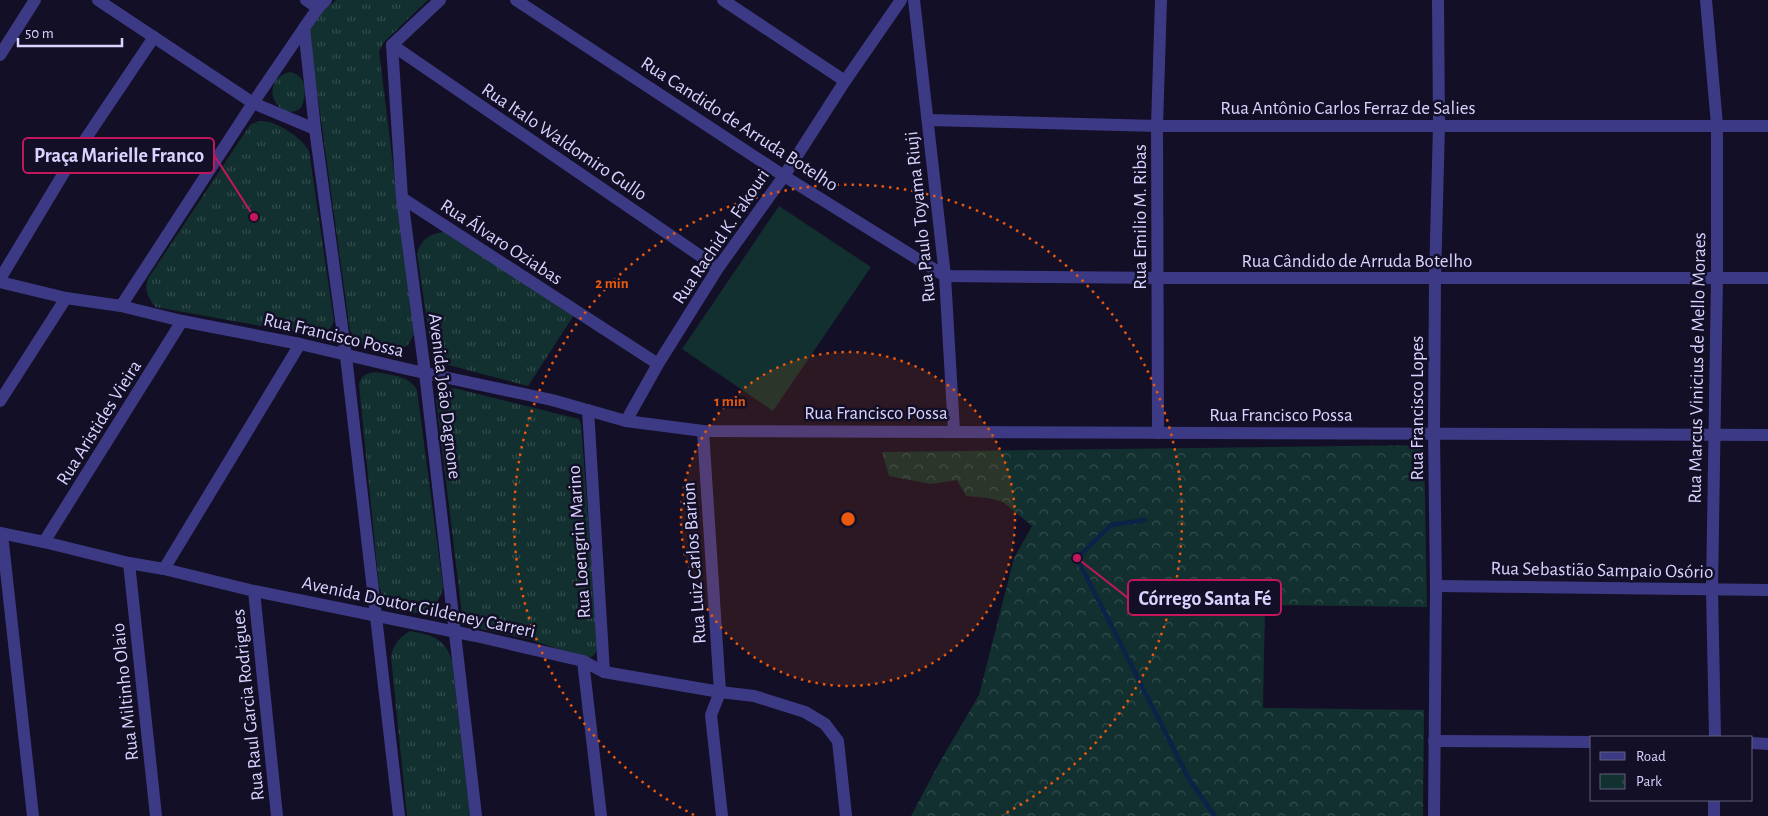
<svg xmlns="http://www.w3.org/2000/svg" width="1768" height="816" font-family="'Alegreya Sans',sans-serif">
	<defs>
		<pattern id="forest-crowns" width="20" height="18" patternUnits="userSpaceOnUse" patternTransform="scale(1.25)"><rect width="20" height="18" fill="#12302f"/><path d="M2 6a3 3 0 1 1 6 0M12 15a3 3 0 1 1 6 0" fill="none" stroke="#344d4e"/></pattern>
		<pattern id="park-tufts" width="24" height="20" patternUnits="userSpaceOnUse" patternTransform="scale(1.25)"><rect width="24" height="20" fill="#12302f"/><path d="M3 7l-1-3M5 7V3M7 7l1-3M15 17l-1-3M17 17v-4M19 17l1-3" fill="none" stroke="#344d4e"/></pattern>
	</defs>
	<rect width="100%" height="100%" fill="#130f26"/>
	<polygon fill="#12302f" points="779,206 871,267 773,411 682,349"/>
	<polygon fill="url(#forest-crowns)" points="1424,445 1427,607 1265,605 1263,708 1424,710 1423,816 911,816 937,767 979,695 1014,558 1032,526 1003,502 988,498 966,496 957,480 931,484 889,476 882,452"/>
	<g fill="url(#park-tufts)">
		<path d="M 336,0 L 428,0 L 384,42 L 379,51 L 414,334 L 408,345 L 401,349 L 391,349 L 361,344 L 350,331 L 309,32 C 311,19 326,9 336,0 Z"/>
		<path d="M 290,72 C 307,75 307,95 301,108 C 278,125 256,80 290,72 Z"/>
		<path d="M 259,121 C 276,120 301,137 309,151 L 334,321 C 331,329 326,334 317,336 L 155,307 C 148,297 143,289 149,277 L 250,125 Z"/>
		<path d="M 444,232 L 574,315 L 528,386 L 433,361 L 417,254 C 420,240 430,233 444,232 Z"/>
		<path d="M 375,372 C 390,375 409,375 417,390 L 443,587 C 436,625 388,619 379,586 L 359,385 C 360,376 367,373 375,372 Z"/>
		<path d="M 454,388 L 579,419 L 581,424 L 598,647 C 596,654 593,657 586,659 L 532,640 L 477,628 L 462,614 L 436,399 C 440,392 446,389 454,388 Z"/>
		<path d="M 410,631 C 432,635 445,638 452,661 L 470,816 L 407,816 L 391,657 C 393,644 400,637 410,631 Z"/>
	</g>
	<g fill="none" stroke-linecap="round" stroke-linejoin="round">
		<polyline stroke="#0c2248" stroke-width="4.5" points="1145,520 1111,525 1077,558 1189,779 1215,816"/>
		<g stroke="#3d3a85" stroke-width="12">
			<polyline points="98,0 253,103 315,129"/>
			<polyline points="306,0 318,8"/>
			<polyline points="326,0 318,8 304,28 315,129 346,356 399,816"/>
			<polyline points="440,0 392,45 402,198 425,373 476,816"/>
			<polyline points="516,0 784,176 945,276 1168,278 1768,278"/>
			<polyline points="723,0 845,81"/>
			<polyline points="914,0 945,276 954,431"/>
			<polyline points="1706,0 1717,125 1717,277 1712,590 1715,737"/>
			<polyline points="392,45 718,268"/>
			<polyline points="0,55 35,0"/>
			<polyline points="928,120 1157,126 1768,126"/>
			<polyline points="402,198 658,364"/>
			<polyline points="0,279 74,156 154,37"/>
			<polyline points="0,282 66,298 121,306 182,321 300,344 411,370 552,400 626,421 703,431 1768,435"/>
			<polyline points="121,306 253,103 304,28"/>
			<polyline points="0,401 66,298"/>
			<polyline points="588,410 604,672"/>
			<polyline points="626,421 658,364 718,268 784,176 845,81 901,0"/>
			<polyline points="703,431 720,692 711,715 722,816"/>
			<polyline points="1158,433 1157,126 1161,0"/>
			<polyline points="0,533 44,542 129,563 164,569 254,591 476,636 583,661 604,672 720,692 754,696 805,712 825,724 838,741 846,816"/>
			<polyline points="2,534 33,816"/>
			<polyline points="44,542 182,321"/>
			<polyline points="129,563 156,816"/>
			<polyline points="164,569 300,344"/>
			<polyline points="1436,586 1768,590"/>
			<polyline points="254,591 277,816"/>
			<polyline points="583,661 601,816"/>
			<polyline points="1434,741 1592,742"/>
			<polyline points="1752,743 1768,744"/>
			<polyline points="1434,816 1436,586 1434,433 1435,279 1439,125 1438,0"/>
			<polyline points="1714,816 1714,800"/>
		</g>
	</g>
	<circle cx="848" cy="519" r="167" fill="#e8590c" fill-opacity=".12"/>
	<g fill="none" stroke="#e8590c" stroke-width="2.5" stroke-dasharray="2.5 5">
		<circle cx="848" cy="519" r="167"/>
		<path d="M694 815A334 334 0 1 1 1002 815"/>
	</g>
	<g text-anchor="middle" stroke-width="5" stroke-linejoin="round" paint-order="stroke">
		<g font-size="19" fill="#d9d4ff" stroke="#130f26">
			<text x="1348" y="114">Rua Antônio Carlos Ferraz de Salies</text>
			<text transform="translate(740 123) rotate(33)" y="7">Rua Candido de Arruda Botelho</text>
			<text transform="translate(565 141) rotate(34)" y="7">Rua Italo Waldomiro Gullo</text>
			<text transform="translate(919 217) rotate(-96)" y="7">Rua Paulo Toyama Riuji</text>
			<text transform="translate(1139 217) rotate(-90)" y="7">Rua Emilio M. Ribas</text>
			<text transform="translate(720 236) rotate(-56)" y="7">Rua Rachid K. Fakouri</text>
			<text transform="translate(502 241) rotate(33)" y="7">Rua Álvaro Oziabas</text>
			<text x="1357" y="267">Rua Cândido de Arruda Botelho</text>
			<text transform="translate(334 334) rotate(13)" y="7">Rua Francisco Possa</text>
			<text transform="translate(1696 368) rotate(-89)" y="7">Rua Marcus Vinicius de Mello Moraes</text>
			<text transform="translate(446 396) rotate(83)" y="7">Avenida João Dagnone</text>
			<text transform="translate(1416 408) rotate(-90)" y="7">Rua Francisco Lopes</text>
			<text x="876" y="419">Rua Francisco Possa</text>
			<text x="1281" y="421">Rua Francisco Possa</text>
			<text transform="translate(98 422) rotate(-58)" y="7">Rua Aristides Vieira</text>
			<text transform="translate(578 542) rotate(-94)" y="7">Rua Loengrin Marino</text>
			<text transform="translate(693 563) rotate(-94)" y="7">Rua Luiz Carlos Barion</text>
			<text transform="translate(1602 569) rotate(1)" y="7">Rua Sebastião Sampaio Osório</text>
			<text transform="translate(419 606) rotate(12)" y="7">Avenida Doutor Gildeney Carreri</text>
			<text transform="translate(124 692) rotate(-96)" y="7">Rua Miltinho Olaio</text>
			<text transform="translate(247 705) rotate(-96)" y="7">Rua Raul Garcia Rodrigues</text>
		</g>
	</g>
	<circle cx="848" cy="519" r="8" fill="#e8590c" stroke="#130f26" stroke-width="2.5"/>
	<g font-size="15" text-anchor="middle" font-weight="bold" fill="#e8590c" stroke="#130f26" stroke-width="5" stroke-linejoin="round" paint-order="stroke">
		<text x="612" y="288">2 min</text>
		<text x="730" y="406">1 min</text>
	</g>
	<path fill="none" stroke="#c2185b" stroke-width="2" d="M254 217L214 155M1077 558L1128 598"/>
	<g fill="#c2185b" stroke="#130f26" stroke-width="2">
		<circle cx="254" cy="217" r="5"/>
		<circle cx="1077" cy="558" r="5"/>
	</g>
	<g fill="#130f26" stroke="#c2185b" stroke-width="2">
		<rect x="23" y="138" width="191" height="35" rx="5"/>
		<rect x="1128" y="580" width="153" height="35" rx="5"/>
	</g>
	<g font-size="20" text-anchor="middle" font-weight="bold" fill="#d9d4ff">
		<text x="119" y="162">Praça Marielle Franco</text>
		<text x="1205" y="605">Córrego Santa Fé</text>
	</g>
	<rect x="1590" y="736" width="162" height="65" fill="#130f26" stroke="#625e7d"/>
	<rect x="1600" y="752" width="25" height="8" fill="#3d3a85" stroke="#625e7d"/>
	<text x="1636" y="761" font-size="15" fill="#d9d4ff">Road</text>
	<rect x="1600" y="774" width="25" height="15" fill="url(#park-tufts)" stroke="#625e7d"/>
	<text x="1636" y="786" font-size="15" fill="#d9d4ff">Park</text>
	<path d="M18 38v8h104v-8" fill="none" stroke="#d9d4ff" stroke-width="2.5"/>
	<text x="25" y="38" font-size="15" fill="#d9d4ff" stroke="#130f26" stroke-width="4" paint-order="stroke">50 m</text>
</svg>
